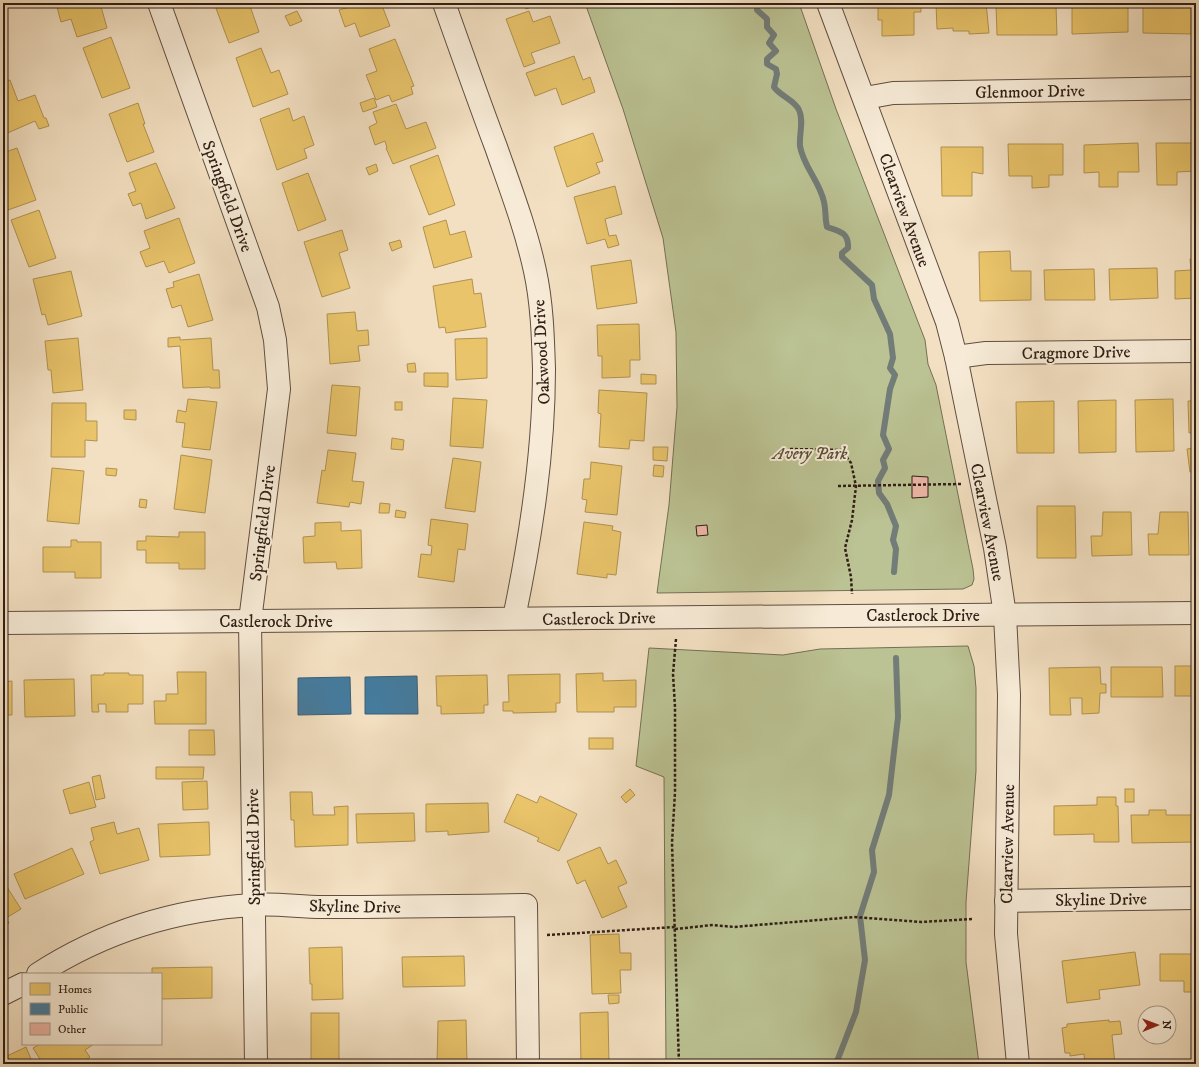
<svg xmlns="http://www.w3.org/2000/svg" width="1199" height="1067" font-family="'IM FELL DW Pica',serif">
	<rect width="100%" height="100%" fill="#f3e0c2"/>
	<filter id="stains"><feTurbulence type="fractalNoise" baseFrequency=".005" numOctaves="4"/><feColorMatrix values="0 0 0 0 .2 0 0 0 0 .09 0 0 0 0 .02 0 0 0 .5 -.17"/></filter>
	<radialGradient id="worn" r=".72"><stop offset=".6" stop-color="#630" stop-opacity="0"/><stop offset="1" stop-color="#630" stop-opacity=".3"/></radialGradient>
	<g fill="#bbc293" stroke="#757054">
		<polygon points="585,3 799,3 836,109 925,340 928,364 936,385 973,569 974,579 972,585 963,589 657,593 669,505 677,407 676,332 663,238 623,109"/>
		<polygon points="968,646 974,666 976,688 976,771 966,902 966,962 979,1064 666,1064 664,777 636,766 649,648 783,655 820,649"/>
	</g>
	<g fill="#e9c46a" stroke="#b19250">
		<polygon points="56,3 100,3 107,28 77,37 71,19 61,22"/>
		<polygon points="214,3 249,3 259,32 229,43"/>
		<polygon points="347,3 381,3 390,26 360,37 355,23 345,27 339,10 349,7"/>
		<polygon points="524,3 535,3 536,5 526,9"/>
		<polygon points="878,3 921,3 921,12 914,12 914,35 882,36 882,20 878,20"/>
		<polygon points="936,3 986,3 989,33 969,34 969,31 953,31 953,28 937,29"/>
		<polygon points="1025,3 1053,3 1053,6 1056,6 1057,35 997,35 996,6 1025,5"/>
		<polygon points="1072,3 1128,3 1128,32 1072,34"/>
		<polygon points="1159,3 1192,3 1192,34 1143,33 1143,5 1159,5"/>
		<polygon points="297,11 302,21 290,26 285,16"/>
		<polygon points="529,11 533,22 550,16 560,43 531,53 535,63 524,67 506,19"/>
		<polygon points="111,37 130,88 102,98 83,48"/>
		<polygon points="395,39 414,86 411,87 413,94 392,102 389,95 376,100 366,75 377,71 369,49"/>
		<polygon points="261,48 271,73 279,70 288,94 253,107 236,58"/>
		<polygon points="574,56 583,80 590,77 595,92 562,105 556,88 535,96 526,73"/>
		<polygon points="10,80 18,101 35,95 44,118 46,118 49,126 39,129 35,121 3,135 3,82"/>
		<polygon points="374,98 377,107 363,112 360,103"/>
		<polygon points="138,103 145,124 143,124 154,152 127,162 109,114"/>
		<polygon points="396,104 406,129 426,122 436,148 393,164 386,148 387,148 385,141 375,145 369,127 377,123 373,112"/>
		<polygon points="289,108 293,121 304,116 314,145 304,149 307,158 277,170 260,119"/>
		<polygon points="593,133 603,161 596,163 600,173 567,187 554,147"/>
		<polygon points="1138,143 1139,172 1118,172 1118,187 1099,187 1099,172 1084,173 1084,145"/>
		<polygon points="1156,143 1196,143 1196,171 1177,172 1177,185 1157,185"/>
		<polygon points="1008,144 1063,144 1063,175 1049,175 1049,187 1032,188 1032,176 1009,176"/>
		<polygon points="941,147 983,147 983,174 972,172 972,196 942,196"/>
		<polygon points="17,148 36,200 8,210 3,197 3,153"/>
		<polygon points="438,155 455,205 429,215 410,166"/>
		<polygon points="156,163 175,208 146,219 141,203 133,206 128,194 136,191 129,173"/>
		<polygon points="376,164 378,171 369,175 366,168"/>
		<polygon points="308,173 326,220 298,231 282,183"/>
		<polygon points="615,186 622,214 605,219 609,236 616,235 619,245 608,248 605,239 587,244 574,197"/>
		<polygon points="39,210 56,258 29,267 11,220"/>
		<polygon points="179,218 195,263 169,273 164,261 146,267 140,252 150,248 144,231"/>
		<polygon points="446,220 450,235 465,231 472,257 434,268 423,227"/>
		<polygon points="342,230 348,250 339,253 350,288 322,297 304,242"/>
		<polygon points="400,240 402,247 392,251 389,243"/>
		<polygon points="1010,251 1011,271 1031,271 1031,300 980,301 979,252"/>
		<polygon points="1190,259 1196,259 1196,298 1175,299 1175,271 1191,270"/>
		<polygon points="631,260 637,303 597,309 591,266"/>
		<polygon points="1157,268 1158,298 1110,300 1109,269"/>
		<polygon points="1094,269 1095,300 1045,300 1044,270"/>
		<polygon points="71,271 82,316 48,325 45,314 42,315 33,279"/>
		<polygon points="199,274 213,320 188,327 181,305 172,308 166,289 174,287 173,282"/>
		<polygon points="472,279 474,294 481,293 486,327 446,333 445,327 439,328 433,286"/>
		<polygon points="355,312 357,331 368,330 369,345 358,346 360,361 330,364 327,314"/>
		<polygon points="639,324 640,360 630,360 630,377 602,378 602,356 598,356 597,325"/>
		<polygon points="180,337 180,340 211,338 213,370 219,370 220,388 210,388 210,387 183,388 180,346 168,347 168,338"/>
		<polygon points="78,338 83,390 53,393 51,370 48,370 45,341"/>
		<polygon points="487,338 487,378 456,380 455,339"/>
		<polygon points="415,363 416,372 408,372 407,364"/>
		<polygon points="424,373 448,373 448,387 424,386"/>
		<polygon points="641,374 656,375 656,384 641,384"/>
		<polygon points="332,385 360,387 356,436 327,433"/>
		<polygon points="599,390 647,393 644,441 630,440 629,449 599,447 601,414 598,413"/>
		<polygon points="453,398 487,400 483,448 450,446"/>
		<polygon points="188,399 217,402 210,450 182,447 185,423 176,422 178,410 186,412"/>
		<polygon points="1173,399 1174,451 1136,452 1135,400"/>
		<polygon points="1116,400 1116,452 1079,453 1078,401"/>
		<polygon points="1054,401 1054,453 1017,453 1016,402"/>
		<polygon points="1188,401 1196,401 1196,432 1189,433"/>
		<rect x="395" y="402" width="7" height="8"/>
		<polygon points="52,403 86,403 86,421 97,421 97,441 85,440 85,457 51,457"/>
		<polygon points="124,410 136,410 136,420 124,419"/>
		<polygon points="392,438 404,440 403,450 391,449"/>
		<polygon points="653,447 668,447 667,461 653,460"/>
		<polygon points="1196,448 1196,472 1190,472 1187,449"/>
		<polygon points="328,450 356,453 352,481 364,482 361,504 350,502 349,507 317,503 322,470 325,471"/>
		<polygon points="181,455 212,460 205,513 174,509"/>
		<polygon points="453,458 481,462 475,512 445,508"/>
		<polygon points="591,462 622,466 617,515 585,512 587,500 582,499 584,479 590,479"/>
		<polygon points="654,465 664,466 663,477 653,476"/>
		<polygon points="52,468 84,471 79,524 47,521"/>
		<polygon points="106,468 117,469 116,476 106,475"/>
		<polygon points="140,499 147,500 146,508 139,507"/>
		<polygon points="380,503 390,504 389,513 379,513"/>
		<polygon points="1037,506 1075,506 1076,558 1037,558"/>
		<polygon points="396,510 406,512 405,518 395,517"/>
		<polygon points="1103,512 1131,512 1132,555 1092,556 1091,536 1102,536"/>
		<polygon points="1160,512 1188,512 1189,555 1149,555 1148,534 1158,534"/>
		<polygon points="431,519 468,524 465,550 458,549 454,582 418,577 421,554 431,555 432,546 428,545"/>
		<polygon points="341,522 341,531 361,530 362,568 337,569 336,562 304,563 303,537 315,536 315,523"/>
		<polygon points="584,522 613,526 612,530 621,532 616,575 607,574 607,578 577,574"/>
		<polygon points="179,532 205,532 205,569 179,569 179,563 146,563 146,550 137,550 137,541 146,541 146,536 179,537"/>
		<polygon points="71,540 77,540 77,542 101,542 101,578 75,578 75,572 43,572 43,547 71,547"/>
		<rect x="1175" y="666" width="21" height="30"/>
		<polygon points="1100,667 1101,684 1106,684 1106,693 1100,693 1099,713 1082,714 1082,698 1070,698 1071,715 1050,715 1049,668"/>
		<polygon points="1111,667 1162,667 1163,697 1111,697"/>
		<polygon points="177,672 206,672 206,724 155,724 154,701 166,701 166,694 178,694"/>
		<polygon points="104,673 129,673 129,675 143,675 143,704 128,704 128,712 106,712 106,704 98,704 99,712 92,712 91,675 104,675"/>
		<polygon points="603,673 603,681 636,680 636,707 614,707 614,712 577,712 576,674"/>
		<polygon points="560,674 560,703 556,703 556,712 513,713 513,711 503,711 503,702 509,702 508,675"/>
		<polygon points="487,675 488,705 484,705 484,713 441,714 441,706 437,706 436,676"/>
		<polygon points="74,679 75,716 25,717 24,680"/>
		<polygon points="12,681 12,715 3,715 3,682"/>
		<polygon points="189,730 214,730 215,755 189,755"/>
		<rect x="589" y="738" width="24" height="11"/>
		<polygon points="156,767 204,767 203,779 156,779"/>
		<polygon points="100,775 105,798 96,800 92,777"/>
		<polygon points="207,781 208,809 183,810 182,782"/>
		<polygon points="89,782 96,807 70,814 63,790"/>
		<polygon points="630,789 635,795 626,803 621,797"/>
		<rect x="1125" y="789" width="9" height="13"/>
		<polygon points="290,792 312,792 313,815 335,815 334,807 348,806 348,845 295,847 294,820 291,820"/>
		<polygon points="517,794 537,803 540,796 577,814 559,851 537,841 539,838 504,822"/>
		<polygon points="1097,797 1116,797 1116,806 1118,806 1119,842 1094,842 1094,834 1054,835 1054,806 1097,805"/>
		<polygon points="488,803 489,832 448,835 448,831 426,832 426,804"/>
		<polygon points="1149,810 1166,810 1166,815 1196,815 1196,842 1132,843 1131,815 1149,815"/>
		<polygon points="414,813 415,841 357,843 356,814"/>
		<polygon points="114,822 117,834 139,828 149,860 100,874 90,842 94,840 91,828"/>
		<polygon points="209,822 210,855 160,857 158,824"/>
		<polygon points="600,847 608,864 616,860 627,883 618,887 627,907 602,918 585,880 577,884 567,861"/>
		<polygon points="72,848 84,874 25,899 14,874"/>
		<polygon points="5,884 21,909 6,918 9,923 3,927 3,885"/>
		<polygon points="619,934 620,953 631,953 631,970 620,970 621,993 592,994 590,935"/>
		<polygon points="342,947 343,999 312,1000 312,984 310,984 309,948"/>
		<polygon points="1135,952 1140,985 1099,990 1100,999 1067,1003 1062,961"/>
		<polygon points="1160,954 1196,954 1196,992 1184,992 1184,981 1160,981"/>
		<polygon points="464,956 465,986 403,987 402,957"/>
		<polygon points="212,967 212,998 161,999 161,974 152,974 152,968"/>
		<polygon points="608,995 619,995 619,1003 609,1004"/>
		<polygon points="608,1012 609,1064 581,1064 580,1013"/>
		<rect x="311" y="1013" width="28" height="51"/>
		<polygon points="466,1020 467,1064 437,1064 438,1021"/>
		<polygon points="1109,1020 1109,1022 1120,1021 1122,1034 1112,1035 1115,1064 1085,1064 1084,1054 1070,1056 1070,1053 1065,1053 1062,1028 1067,1027 1067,1024"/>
		<polygon points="40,1044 94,1044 85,1050 90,1057 80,1064 68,1064 67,1062 64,1064 43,1064 33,1048"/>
		<polygon points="26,1047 33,1064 11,1064 7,1056"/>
	</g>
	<g fill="#457b9d" stroke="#3e5f74">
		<polygon points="417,676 418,714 365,714 365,677"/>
		<polygon points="350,677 351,714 298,715 298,678"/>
	</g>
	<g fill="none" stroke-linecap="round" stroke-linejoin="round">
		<g stroke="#727c78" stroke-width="6">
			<path d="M 757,3 L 757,10 L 767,19 L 767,27 L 774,35 L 769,43 L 776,51 L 767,59 L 767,64 L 776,69 L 777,74 L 774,87 C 780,96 795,100 799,110 C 804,120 799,135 800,146 C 803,166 820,182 824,202 C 826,211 825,219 827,227 C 840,231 849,233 848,248 L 842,253 L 842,257 L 872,285 L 874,299 L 890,334 L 893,358 L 890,368 L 895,375 L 890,389 L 883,435 L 889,449 L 883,460 L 885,468 L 878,481 L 879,493 L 887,504 L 896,526 L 893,540 L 896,549 L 894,572"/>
			<polyline points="836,1064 856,1012 865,960 860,916 874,872 872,850 889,795 898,717 896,658"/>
		</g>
	</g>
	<g fill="#ecb5a5" stroke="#2f1e14">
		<polygon points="912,476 928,477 928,497 912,498"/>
		<polygon points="707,525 708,535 697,536 696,526"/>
	</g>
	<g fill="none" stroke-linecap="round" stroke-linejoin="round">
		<defs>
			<g id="minor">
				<polyline points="159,3 268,307 275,340 279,389 250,621 256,1064"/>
				<path d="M 444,3 C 461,51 478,99 496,147 C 510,187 526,229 535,271 C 542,303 543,337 544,369 C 544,453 531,536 514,618"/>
				<polyline points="828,3 947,322 956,357 995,548 1005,615 1009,695 1006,934 1018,1064"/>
				<polyline points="865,98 893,93 1196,88"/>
				<polyline points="956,357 986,353 1196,351"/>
				<polyline points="3,623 1196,613"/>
				<polyline points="1006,901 1196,898"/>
				<path d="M 38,974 C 103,932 177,909 254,905 C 279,903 304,908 329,907 C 395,907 460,906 526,905 L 528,1064"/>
				<polyline points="3,994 23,984"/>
			</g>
		</defs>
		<use href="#minor" stroke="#604e40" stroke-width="24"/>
		<g stroke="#2f1e14" stroke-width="2.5" stroke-dasharray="3 2" stroke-linecap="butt">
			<polyline points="790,449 841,450 851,463 856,486 852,520 845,548 851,577 852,594"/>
			<polyline points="838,486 961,484"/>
			<polyline points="676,639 673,674 675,707 675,792 672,843 679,1064"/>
			<polyline points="675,929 713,925 734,927 854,917 921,922 972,919"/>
			<polyline points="547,935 675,927"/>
		</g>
		<use href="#minor" stroke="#f7ebd7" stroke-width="22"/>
	</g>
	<g text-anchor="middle" stroke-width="4" stroke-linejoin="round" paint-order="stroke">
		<g font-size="17" fill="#2f1e14" stroke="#f7ebd7">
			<text transform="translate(1030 91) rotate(-1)" y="6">Glenmoor Drive</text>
			<text transform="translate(228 196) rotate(70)" y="6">Springfield Drive</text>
			<text transform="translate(905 210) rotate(70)" y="6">Clearview Avenue</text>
			<text transform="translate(541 352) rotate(-93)" y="6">Oakwood Drive</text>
			<text transform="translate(1076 352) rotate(-1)" y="6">Cragmore Drive</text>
			<text transform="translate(988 522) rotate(79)" y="6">Clearview Avenue</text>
			<text transform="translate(262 523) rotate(-83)" y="6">Springfield Drive</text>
			<text x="923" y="621">Castlerock Drive</text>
			<text transform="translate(599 618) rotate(-1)" y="6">Castlerock Drive</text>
			<text x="276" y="627">Castlerock Drive</text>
			<text transform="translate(1007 844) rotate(-89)" y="6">Clearview Avenue</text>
			<text transform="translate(253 847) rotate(-91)" y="6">Springfield Drive</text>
			<text transform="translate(1101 899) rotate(-1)" y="6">Skyline Drive</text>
			<text transform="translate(355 906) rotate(1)" y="6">Skyline Drive</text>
		</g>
		<g font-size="17" font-style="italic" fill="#594f3a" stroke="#f7ebd7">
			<text x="810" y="459">Avery Park</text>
		</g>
	</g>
	<rect width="1199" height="1067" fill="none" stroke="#f3e0c2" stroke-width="16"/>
	<rect x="4" y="4" width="1191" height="1059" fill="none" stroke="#2f1e14" stroke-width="2"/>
	<rect x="8" y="8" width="1183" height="1051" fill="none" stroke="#2f1e14"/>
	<rect x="22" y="973" width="140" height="72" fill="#f7ebd7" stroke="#a79989"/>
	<rect x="30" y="983" width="20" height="12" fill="#e9c46a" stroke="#a79989"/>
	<text x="58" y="993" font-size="12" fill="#2f1e14">Homes</text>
	<rect x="30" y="1003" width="20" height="12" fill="#457b9d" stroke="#a79989"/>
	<text x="58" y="1013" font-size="12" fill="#2f1e14">Public</text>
	<rect x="30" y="1023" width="20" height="12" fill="#ecb5a5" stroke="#a79989"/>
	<text x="58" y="1033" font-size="12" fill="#2f1e14">Other</text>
	<g transform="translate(1157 1025) rotate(89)"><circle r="19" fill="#f7ebd7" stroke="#a79989"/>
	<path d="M0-3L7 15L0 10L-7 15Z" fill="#8f2418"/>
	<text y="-6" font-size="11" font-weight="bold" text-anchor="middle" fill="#2f1e14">N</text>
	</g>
	<rect width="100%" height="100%" filter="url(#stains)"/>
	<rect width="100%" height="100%" fill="url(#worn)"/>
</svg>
